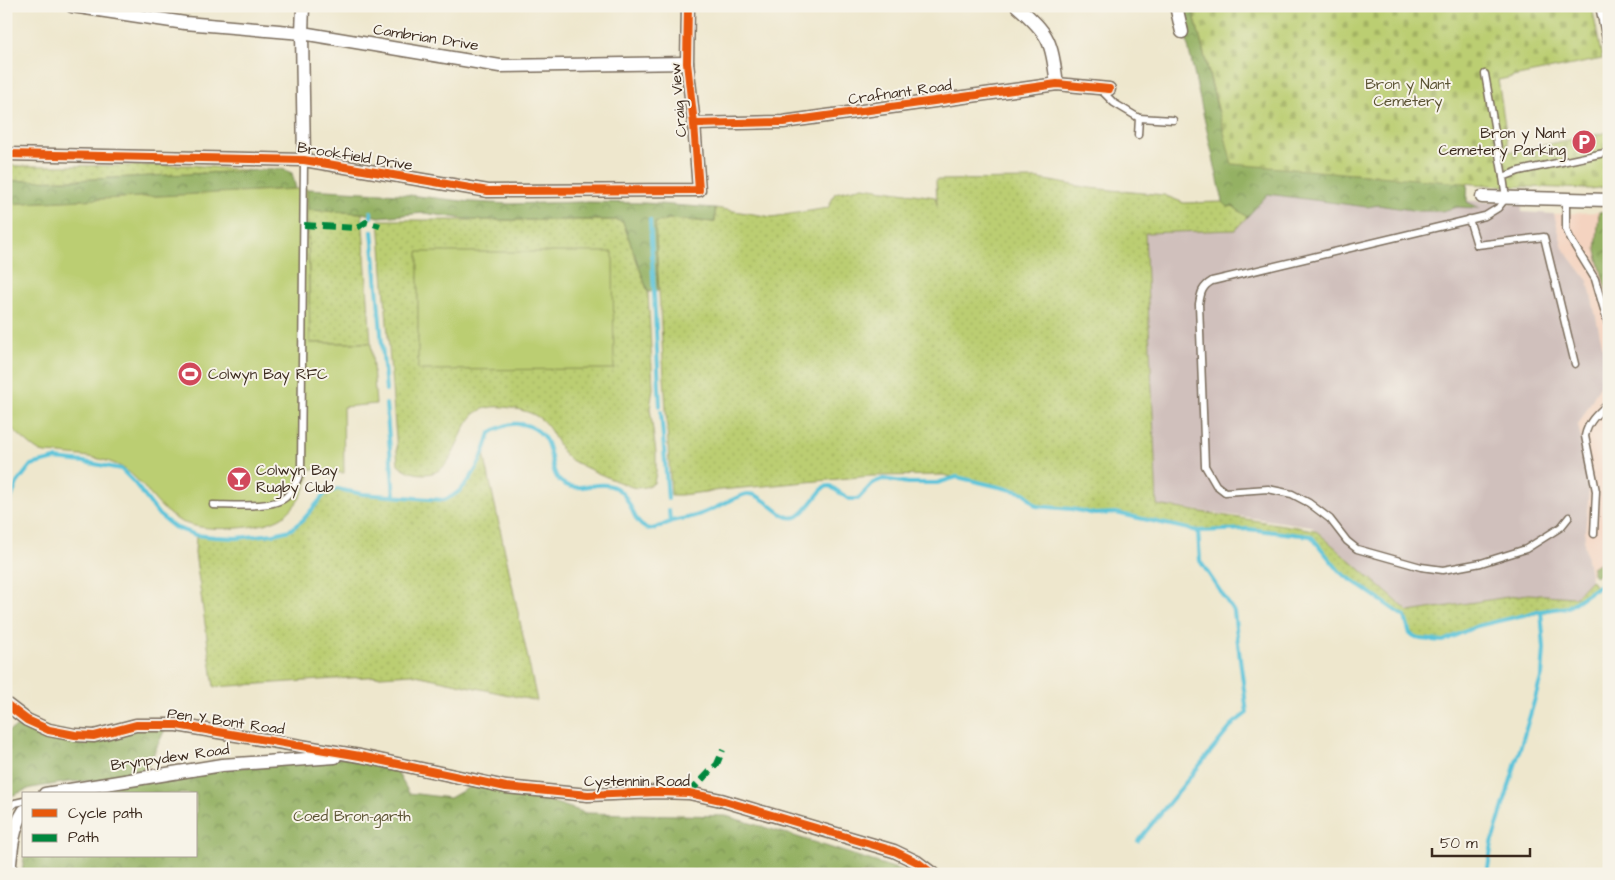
<svg xmlns="http://www.w3.org/2000/svg" width="1615" height="880" font-family="'Architects Daughter',sans-serif">
	<defs>
		<pattern id="grass-dots" width="8" height="8" patternUnits="userSpaceOnUse" patternTransform="scale(1.25)"><rect width="8" height="8" fill="#bbce72"/><path d="M2 2h.1M6 6h.1" fill="none" stroke="#a2b162" stroke-width="1.8" stroke-linecap="round"/></pattern>
		<pattern id="forest-crowns" width="20" height="18" patternUnits="userSpaceOnUse" patternTransform="scale(1.25)"><rect width="20" height="18" fill="#94b164"/><path d="M2 6a3 3 0 1 1 6 0M12 15a3 3 0 1 1 6 0" fill="none" stroke="#7a9052"/></pattern>
		<pattern id="cemetery-stones" width="16" height="16" patternUnits="userSpaceOnUse" patternTransform="scale(1.25)"><rect width="16" height="16" fill="#bbce72"/><path d="M2 7V4a2 2 0 0 1 4 0v3zM10 15v-3a2 2 0 0 1 4 0v3z" fill="#a2b162"/></pattern>
	</defs>
	<rect width="100%" height="100%" fill="#f7f3e8"/>
	<filter id="ink" filterUnits="userSpaceOnUse"><feTurbulence type="fractalNoise" baseFrequency=".02" numOctaves="2"/><feDisplacementMap in="SourceGraphic" scale="10" xChannelSelector="R" yChannelSelector="G"/><feConvolveMatrix kernelMatrix="1 2 1 2 8 2 1 2 1" color-interpolation-filters="sRGB"/></filter>
	<filter id="wash" filterUnits="userSpaceOnUse"><feTurbulence type="fractalNoise" baseFrequency=".0096" numOctaves="4" result="noise"/><feDisplacementMap in="SourceGraphic" scale="20" xChannelSelector="R" yChannelSelector="G"/><feGaussianBlur stdDeviation="1.12" result="paint"/><feColorMatrix in="noise" values="0 0 0 0 0 0 0 0 0 0 0 0 0 0 0 0 0 1.4 0 .05"/><feComposite in="paint" operator="in"/></filter>
	<g filter="url(#wash)">
		<rect width="100%" height="100%" fill="#eee7cd"/>
		<polygon fill="#f4d3c0" points="1599,212 1596,251 1609,302 1609,559 1593,567 1591,580 1584,543 1590,480 1578,425 1608,371 1588,281 1563,248 1554,214"/>
		<polygon fill="#d0c0bc" points="1274,188 1522,204 1522,212 1554,214 1563,248 1588,281 1608,371 1578,425 1590,480 1584,543 1591,580 1575,597 1528,594 1409,612 1311,526 1157,505 1145,233 1235,230"/>
		<g fill="url(#grass-dots)" stroke="#7b7c48">
			<polygon points="6,165 22,166 191,165 254,171 75,180 6,181"/>
			<polygon points="1039,179 1090,188 1164,195 1184,203 1223,202 1228,207 1233,206 1247,217 1235,230 1145,233 1157,505 1315,530 1409,612 1528,594 1575,597 1591,580 1596,587 1568,607 1477,626 1444,640 1420,639 1410,634 1405,617 1340,572 1311,536 1248,529 1198,531 1116,513 1095,514 1072,509 1036,506 1025,492 943,475 870,476 721,490 681,495 671,495 655,223 669,219 715,222 715,208 772,217 828,208 835,193 863,187 935,197 937,205 936,180"/>
			<polygon points="308,210 362,213 371,343 310,343"/>
			<path d="M 379,220 L 616,220 L 623,222 L 648,292 L 653,388 L 650,408 L 656,453 L 656,472 L 654,483 C 647,487 640,489 632,487 C 622,484 573,463 567,457 C 564,454 562,450 560,447 C 550,430 546,417 524,411 C 510,407 489,403 476,413 C 456,428 457,474 425,474 C 414,474 406,471 398,464 Z"/>
			<path d="M 484,454 L 537,701 L 411,674 L 214,687 L 195,553 L 196,535 C 225,539 279,541 302,521 C 314,511 318,495 334,490 C 343,488 355,493 364,494 C 391,497 417,498 444,500 C 464,493 474,472 484,454 Z"/>
		</g>
		<g fill="url(#forest-crowns)" stroke="#686e41">
			<polygon points="1179,6 1192,6 1218,111 1468,174 1467,202 1480,208 1458,207 1442,211 1418,211 1378,205 1367,207 1268,194 1247,217 1233,206 1228,207 1223,202"/>
			<polygon points="282,169 292,173 296,189 6,204 6,181 75,180"/>
			<polygon points="307,189 400,194 471,202 510,204 582,202 644,203 715,208 715,222 669,219 655,223 658,291 648,292 623,222 616,220 472,220 424,213 379,217 362,213 308,210"/>
			<polygon points="1608,211 1609,214 1609,302 1596,251 1599,212"/>
			<polygon points="1609,559 1609,569 1596,576 1592,573 1592,567"/>
			<polygon points="23,724 90,736 167,725 143,777 360,756 392,763 409,793 450,798 480,781 506,787 586,813 726,816 791,835 913,874 22,874 24,856 196,856 196,794 81,794 139,778 69,782 31,788 6,798 6,732"/>
		</g>
		<polygon fill="url(#cemetery-stones)" stroke="#7b7c48" points="1192,6 1592,6 1602,59 1498,80 1509,152 1609,132 1609,185 1606,187 1591,189 1500,186 1232,164"/>
		<g fill="#bbce72" stroke="#7b7c48">
			<path d="M 296,189 L 307,189 L 310,343 L 371,343 L 376,404 L 343,407 L 344,473 L 309,469 C 310,486 294,512 278,519 C 256,530 200,533 178,520 C 155,507 145,482 123,468 C 105,457 81,456 60,454 C 55,453 46,454 41,452 C 32,448 19,434 11,428 L 6,427 L 6,204 Z"/>
			<polygon points="418,252 613,252 614,369 418,370"/>
		</g>
		<g fill="none" stroke-linecap="round" stroke-linejoin="round">
			<g stroke="#5dc4da" stroke-width="4">
				<polyline points="371,212 371,217"/>
				<polyline points="650,220 660,406"/>
				<polyline points="372,231 386,390"/>
				<polyline points="386,404 394,496"/>
				<polyline points="661,412 668,499"/>
				<path d="M 6,506 L 9,504 L 17,483 L 31,465 L 55,459 L 84,462 L 121,469 L 133,481 L 159,515 L 174,527 L 196,535 L 215,537 L 236,538 L 274,534 L 290,530 L 303,520 L 325,494 L 337,489 L 363,494 L 444,500 C 470,491 483,458 490,433 C 503,425 514,421 529,426 C 560,438 544,473 564,484 C 580,493 599,479 616,488 C 634,498 631,528 651,529 C 657,529 667,523 672,521 C 679,519 684,519 691,517 C 706,514 722,504 736,498 C 739,497 744,494 747,494 C 766,493 780,522 796,517 C 804,515 818,494 824,487 L 830,486 L 849,499 L 858,499 L 873,483 L 883,479 L 908,483 L 937,483 L 957,477 L 1025,493 L 1036,506 L 1072,509 L 1095,514 L 1116,513 L 1198,531 L 1248,529 L 1311,536 L 1340,572 L 1405,617 L 1410,634 L 1420,639 L 1443,641 L 1477,626 L 1541,611 L 1568,607 L 1609,579"/>
				<polyline points="669,510 670,522"/>
				<polyline points="1138,841 1234,723 1247,713 1234,612 1200,561 1198,531"/>
				<polyline points="1487,874 1492,843 1542,675 1544,649 1541,611"/>
			</g>
		</g>
	</g>
	<g filter="url(#ink)">
		<g fill="none" stroke-linecap="round" stroke-linejoin="round">
			<defs>
				<g id="lane">
					<polyline points="1485,74 1503,177"/>
					<polyline points="1100,89 1114,103 1139,118 1138,135"/>
					<polyline points="1139,118 1173,120"/>
					<polyline points="1566,200 1566,229 1571,240 1595,279 1609,327"/>
					<polyline points="1469,219 1477,245 1544,237 1575,364"/>
					<path d="M 213,505 C 231,505 273,509 286,497 C 294,490 298,479 301,470 L 304,160"/>
					<path d="M 1569,517 L 1561,527 L 1526,549 L 1481,563 L 1443,570 L 1421,567 L 1357,549 L 1347,541 L 1330,519 L 1309,503 L 1292,494 L 1268,489 L 1225,492 L 1216,485 L 1205,466 L 1199,304 C 1201,292 1202,287 1212,281 L 1485,216 L 1498,208 L 1506,198 L 1503,177 L 1519,171 L 1609,152"/>
					<path d="M 1594,534 L 1596,491 L 1585,436 C 1588,421 1598,413 1609,403"/>
					<polyline points="6,810 15,803 24,801"/>
				</g>
				<g id="street">
					<polyline points="72,6 185,23 302,33 500,66 687,63"/>
					<polyline points="303,6 302,33 304,160"/>
					<path d="M 1017,6 C 1051,36 1051,41 1057,84"/>
					<polyline points="1176,6 1182,32"/>
					<polyline points="1602,6 1609,39"/>
					<polyline points="694,124 783,122 1057,84 1109,89"/>
					<polyline points="6,154 304,160 488,191 699,190 694,124 687,63 688,6"/>
					<polyline points="1482,197 1609,200"/>
					<polyline points="6,704 27,720 49,730 75,735 94,736 136,725 177,725 360,756 506,787 588,795 658,792 689,793 721,800 894,851 917,862 933,874"/>
					<polyline points="45,794 222,765 335,757"/>
					<path d="M 9,874 C 11,854 12,829 24,811"/>
				</g>
			</defs>
			<use href="#lane" stroke="#7a6c5b" stroke-width="9"/>
			<use href="#street" stroke="#7a6c5b" stroke-width="15"/>
			<use href="#lane" stroke="#fff" stroke-width="6"/>
			<use href="#street" stroke="#fff" stroke-width="12"/>
			<g stroke="#00873e" stroke-width="6" stroke-dasharray="12 6" stroke-linecap="butt">
				<polyline points="304,225 357,228 366,222 380,226"/>
				<polyline points="689,793 717,764 723,750"/>
			</g>
			<defs>
				<g id="cycleway">
					<polyline points="694,124 783,122 1057,84 1109,89"/>
					<polyline points="6,154 304,160 488,191 699,190 694,124 687,63 688,6"/>
					<polyline points="6,704 27,720 49,730 75,735 94,736 136,725 177,725 360,756 506,787 588,795 658,792 689,793 721,800 894,851 917,862 933,874"/>
				</g>
			</defs>
			<use href="#cycleway" stroke="#f7f3e8" stroke-width="11"/>
			<use href="#cycleway" stroke="#e8590c" stroke-width="8"/>
		</g>
	</g>
	<defs>
		<symbol id="parking-disc" viewBox="-11 -11 22 22"><circle r="9.5" fill="#d1495b" stroke="#f7f3e8"/><path d="M-3.5-5.5H1a3.5 3.5 0 0 1 0 7H-1V5.5H-3.5ZM-1-3.4V-.6H.8a1.4 1.4 0 0 0 0-2.8Z" fill="#fff"/></symbol>
		<symbol id="stadium-disc" viewBox="-11 -11 22 22"><circle r="9.5" fill="#d1495b" stroke="#f7f3e8"/><path d="M0-5a6.5 5 0 1 0 0 10a6.5 5 0 1 0 0-10ZM-3.5-1.8h7v3.6h-7Z" fill="#fff"/></symbol>
		<symbol id="bar-disc" viewBox="-11 -11 22 22"><circle r="9.5" fill="#d1495b" stroke="#f7f3e8"/><path d="M-6-5H6L.8 .8V4.5H3.5V6h-7V4.5H-.8V.8Z" fill="#fff"/></symbol>
	</defs>
	<g fill-rule="evenodd">
		<use href="#parking-disc" x="1570" y="128" width="28" height="28"/>
		<use href="#stadium-disc" x="176" y="360" width="28" height="28"/>
		<use href="#bar-disc" x="225" y="465" width="28" height="28"/>
	</g>
	<g text-anchor="middle" stroke-width="4" stroke-linejoin="round" paint-order="stroke">
		<g font-size="15" fill="#3b2a1e" stroke="#f7f3e8">
			<text transform="translate(426 37) rotate(9)" y="5">Cambrian Drive</text>
			<text transform="translate(900 92) rotate(-8)" y="5">Crafnant Road</text>
			<text transform="translate(678 100) rotate(-95)" y="5">Craig View</text>
			<text transform="translate(355 156) rotate(9)" y="5">Brookfield Drive</text>
			<text transform="translate(226 721) rotate(8)" y="5">Pen Y Bont Road</text>
			<text transform="translate(170 757) rotate(-8)" y="5">Brynpydew Road</text>
			<text x="637" y="786">Cystennin Road</text>
		</g>
		<g font-size="15" fill="#5b5333" stroke="#f7f3e8">
			<text x="1408" y="89">Bron y Nant<tspan x="1408" dy="17">Cemetery</tspan></text>
			<text x="352" y="821">Coed Bron-garth</text>
		</g>
		<g font-size="15" fill="#3b2a1e" stroke="#f7f3e8" text-anchor="start">
			<text x="1566" y="138" text-anchor="end">Bron y Nant<tspan x="1566" dy="17">Cemetery Parking</tspan></text>
			<text x="208" y="379">Colwyn Bay RFC</text>
			<text x="256" y="475">Colwyn Bay<tspan x="256" dy="17">Rugby Club</tspan></text>
		</g>
	</g>
	<rect width="1615" height="880" fill="none" stroke="#f7f3e8" stroke-width="25"/>
	<rect x="22" y="792" width="175" height="65" fill="#f7f3e8" stroke="#aca397"/>
	<rect x="32" y="809" width="25" height="8" fill="#e8590c" stroke="#aca397"/>
	<text x="68" y="818" font-size="15" fill="#3b2a1e">Cycle path</text>
	<rect x="32" y="834" width="25" height="8" fill="#00873e" stroke="#aca397"/>
	<text x="68" y="842" font-size="15" fill="#3b2a1e">Path</text>
	<path d="M1432 848v8h98v-8" fill="none" stroke="#3b2a1e" stroke-width="2.5"/>
	<text x="1440" y="848" font-size="15" fill="#3b2a1e" stroke="#f7f3e8" stroke-width="4" paint-order="stroke">50 m</text>
</svg>
